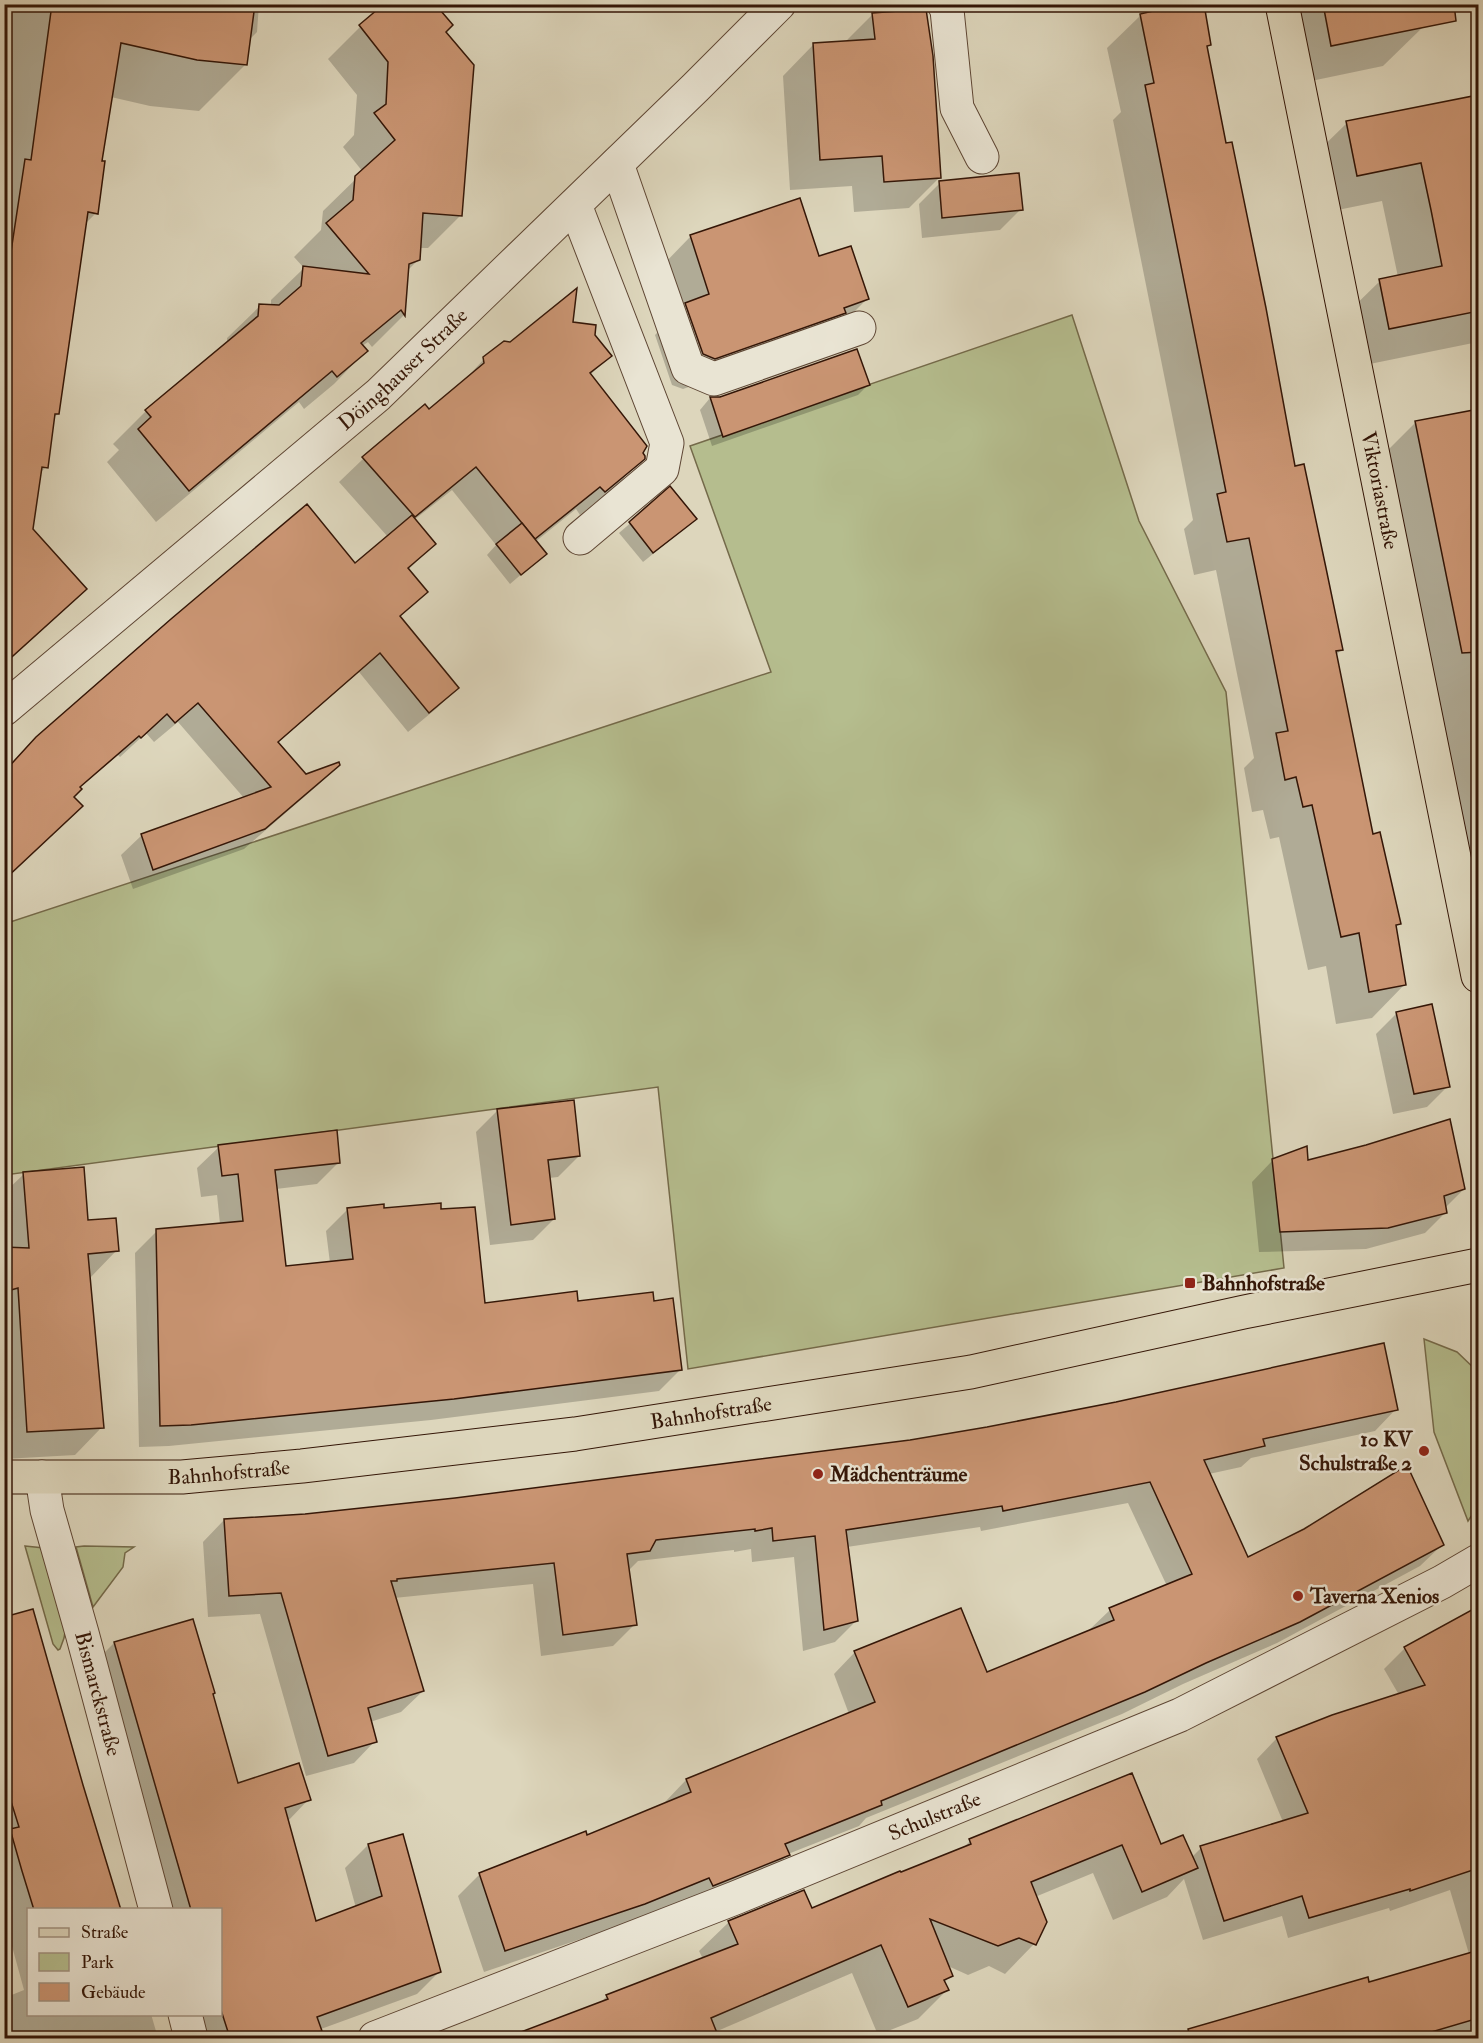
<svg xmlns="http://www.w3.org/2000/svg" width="1483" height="2043" font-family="'IM FELL Double Pica',serif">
	<rect width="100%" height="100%" fill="#ddd6bc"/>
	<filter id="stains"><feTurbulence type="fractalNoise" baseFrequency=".00333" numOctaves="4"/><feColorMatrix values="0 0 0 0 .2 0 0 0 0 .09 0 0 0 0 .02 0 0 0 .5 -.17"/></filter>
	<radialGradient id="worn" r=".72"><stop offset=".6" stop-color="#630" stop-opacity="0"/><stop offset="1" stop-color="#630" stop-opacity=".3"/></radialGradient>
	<g fill="#b5bd8e" stroke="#746a4a" stroke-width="1.5">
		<polygon points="1072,315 1139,521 1226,692 1284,1268 688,1369 658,1087 5,1175 4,924 771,672 690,446"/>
		<polygon points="1424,1339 1457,1352 1478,1372 1478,1506 1468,1521 1434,1432"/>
		<polygon points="25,1546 44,1548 66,1626 64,1638 60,1649 58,1650 53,1644"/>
		<polygon points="84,1546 134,1547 125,1553 123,1567 93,1607 76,1547"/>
	</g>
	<g fill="#0003">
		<polygon points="10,4 259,4 257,32 249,40 246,64 199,111 150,106 111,97 100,162 96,213 85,224 58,414 53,418 46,467 40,473 4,550 4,43"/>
		<polygon points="1275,4 1419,4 1423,27 1383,66 1292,85"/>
		<polygon points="1475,4 1478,4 1478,19"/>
		<polygon points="873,14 940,177 909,208 854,212 852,186 790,190 783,76 813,45 845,42"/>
		<polygon points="1141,15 1210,45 1206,48 1294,468 1341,650 1336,655 1372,835 1399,924 1395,928 1405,984 1372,1018 1336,1024 1326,966 1308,970 1279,837 1270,839 1263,810 1252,812 1244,768 1254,758 1216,570 1194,575 1184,529 1193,520 1113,120 1121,112 1107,48"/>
		<polygon points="360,27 444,32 460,216 428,248 419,248 419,259 407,271 404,315 372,347 368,342 362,346 366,351 334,384 304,409 299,402 156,522 107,462 119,450 113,444 146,411 227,344 227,338 260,306 271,306 271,300 304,268 294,257 321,230 323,211 363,172 343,147 354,135 357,95 328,59"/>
		<polygon points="1347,123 1478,134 1478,342 1350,368 1340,320 1380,281 1398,277 1382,201 1318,214 1307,162"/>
		<polygon points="940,183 1021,209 1000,230 922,238 919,204"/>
		<polygon points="799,200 818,258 867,299 836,330 813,343 683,389 672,385 655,335 675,315 660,268 690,237"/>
		<polygon points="571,323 594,336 610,356 590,375 643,458 619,483 580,515 576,509 535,542 545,554 510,584 487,555 496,545 452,490 414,520 434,544 408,570 426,592 399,618 457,688 437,708 408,732 359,672 277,743 305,776 338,765 318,785 244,849 133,889 121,855 142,835 244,798 178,722 154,742 146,733 120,757 118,755 79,788 72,797 61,826 4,880 4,773 355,565 388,537 339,482 363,459 425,406 429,411 460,385 484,359 511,344"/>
		<polygon points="868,385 858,395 712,446 700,410 710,398"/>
		<polygon points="1478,410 1478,968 1383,455 1416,422"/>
		<polygon points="670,489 684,529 643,562 619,533"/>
		<polygon points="1397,1013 1448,1086 1427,1107 1393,1114 1376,1034"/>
		<polygon points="497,1111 579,1156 558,1177 549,1178 554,1219 533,1240 490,1245 476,1132"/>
		<polygon points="219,1147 339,1162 317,1184 276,1189 284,1268 330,1263 326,1231 348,1209 440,1211 483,1305 653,1303 681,1369 659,1391 431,1420 169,1446 139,1447 135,1253 157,1231 220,1224 217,1195 201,1197 197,1168"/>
		<polygon points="1273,1160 1307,1162 1464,1189 1445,1208 1446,1212 1425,1233 1366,1249 1259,1252 1252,1182"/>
		<polygon points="24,1174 86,1221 117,1250 89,1279 102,1427 75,1455 4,1459 4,1193"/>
		<polygon points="1396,1409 1375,1431 1251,1458 1241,1467 1209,1474 1248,1559 1442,1545 1420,1566 1277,1643 1183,1684 1122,1714 866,1818 859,1826 788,1854 766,1877 691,1907 687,1899 622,1925 484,1972 458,1896 480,1874 587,1837 666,1804 665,1802 686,1780 849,1714 834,1674 855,1652 986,1674 1088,1631 1110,1610 1167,1586 1128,1503 981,1531 980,1527 847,1547 857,1620 835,1642 803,1651 794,1557 752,1562 751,1549 734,1552 734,1550 638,1561 628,1571 635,1624 613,1646 541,1656 533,1584 394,1598 423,1691 401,1712 370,1722 375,1741 354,1763 306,1776 260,1614 208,1617 203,1542 224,1520 305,1515"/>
		<polygon points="1478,1607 1478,2032 1456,2038 1164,2038 1367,1978 1368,1984 1469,1954 1450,1890 1390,1911 1389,1908 1288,1938 1282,1916 1203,1940 1184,1879 1167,1897 1113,1920 1093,1873 1035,1897 1045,1922 1034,1944 1005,1974 989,1966 968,1975 948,1966 951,1975 944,1983 947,1990 918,2019 878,2035 852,1973 715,2032 717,2038 507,2038 599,2004 607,1996 703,1959 699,1951 729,1922 811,1910 961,1850 970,1841 1160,1846 1191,1858 1201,1848 1283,1822 1257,1759 1277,1738 1399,1695 1384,1669 1405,1648"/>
		<polygon points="4,1618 119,1910 28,1910 28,2014 151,2014 158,2038 4,2038 4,1998 24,1990 4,1917"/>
		<polygon points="192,1621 237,1785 309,1799 287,1822 315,1923 356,1908 345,1868 368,1845 402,1836 440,1971 417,1994 321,2029 312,2038 201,2038 194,2014 220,2014 220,1910 163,1910 91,1666 114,1643"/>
	</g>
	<g fill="#ca9573" stroke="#341607" stroke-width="1.5">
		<polygon points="52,4 255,4 247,65 197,60 121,43 102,161 105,161 98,214 88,212 59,414 55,414 48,468 42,467 33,529 87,589 4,664 4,298 25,159 31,160"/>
		<polygon points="384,4 435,4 453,25 446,32 474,65 462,216 423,213 420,260 409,264 405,316 401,310 361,343 368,351 337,377 332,371 189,491 138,429 151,417 145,410 258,316 259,304 279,305 301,286 303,266 369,274 326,223 353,200 355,176 395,140 374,113 386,104 388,62 359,25"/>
		<polygon points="1184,4 1204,4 1211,45 1207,46 1226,143 1232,142 1266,308 1295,466 1304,464 1326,568 1343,650 1336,651 1373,834 1380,832 1401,924 1396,925 1406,985 1369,992 1359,933 1341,937 1312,805 1303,807 1296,777 1285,780 1276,733 1288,731 1249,538 1227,542 1217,494 1226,492 1145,85 1154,83 1140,14"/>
		<polygon points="1323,4 1454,4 1456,21 1331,46"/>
		<polygon points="926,9 933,56 941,178 884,182 882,156 820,160 813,43 875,39 872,13"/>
		<polygon points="1473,96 1479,126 1479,311 1389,329 1379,279 1442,266 1431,210 1421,163 1357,176 1346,121"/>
		<polygon points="1019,173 1023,210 942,218 939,181"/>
		<polygon points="800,198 819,256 851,246 869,299 844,308 846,313 715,359 703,354 685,303 709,294 690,235"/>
		<polygon points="577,288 573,322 596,325 595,335 612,356 590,373 647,446 643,453 645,456 645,459 605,492 600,487 535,539 476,467 415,517 362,457 425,404 429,409 484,363 483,357 504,341 510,342"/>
		<polygon points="857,349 870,385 723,437 710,397 720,397"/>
		<polygon points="1479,409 1479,652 1462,653 1415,421"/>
		<polygon points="670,486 697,519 653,553 629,522"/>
		<polygon points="307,504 355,563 412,515 436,544 408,568 428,592 400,616 459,688 429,713 380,653 278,742 306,774 339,762 340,765 265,829 153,870 141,834 271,787 198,703 175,723 167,714 141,738 139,736 80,787 82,789 74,797 83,806 4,880 4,772 36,737 171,619"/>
		<polygon points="522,523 547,554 521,575 496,544"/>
		<polygon points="1432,1004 1450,1087 1414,1094 1396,1012"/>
		<polygon points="574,1100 580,1156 548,1160 555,1219 511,1225 497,1109"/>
		<polygon points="1450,1119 1465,1189 1444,1196 1447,1213 1388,1228 1280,1232 1272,1159 1307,1146 1308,1160 1366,1145"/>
		<polygon points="337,1130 340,1163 275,1170 286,1266 353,1259 347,1208 384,1204 384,1208 441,1203 441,1209 475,1207 485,1303 577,1291 578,1301 653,1292 654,1301 673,1298 682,1370 454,1399 191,1425 160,1426 156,1229 243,1221 238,1174 222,1176 218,1145"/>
		<polygon points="84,1167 88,1220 116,1218 119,1251 88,1254 104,1428 27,1432 18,1288 4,1292 4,1247 29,1248 23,1172"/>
		<polygon points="1384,1343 1398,1410 1263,1439 1265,1446 1204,1460 1248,1557 1304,1529 1407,1465 1444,1545 1300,1622 1206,1663 1145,1692 881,1801 882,1805 785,1844 790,1855 713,1886 709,1878 645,1904 505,1951 479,1873 586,1831 587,1835 691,1792 686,1779 875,1702 854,1651 961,1608 987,1672 1114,1620 1109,1608 1192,1574 1150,1482 1003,1511 1002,1506 846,1530 858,1621 824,1630 815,1536 773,1541 772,1528 755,1531 755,1529 656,1540 650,1551 627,1554 637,1625 563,1635 554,1563 397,1579 397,1581 391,1581 424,1691 368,1708 377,1742 328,1756 281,1593 229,1596 224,1519 305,1514 455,1498 910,1440 987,1427 1116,1402"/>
		<polygon points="1479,1606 1479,1868 1410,1891 1410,1889 1309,1918 1302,1896 1224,1921 1200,1846 1308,1813 1276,1737 1332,1715 1425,1685 1404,1647"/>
		<polygon points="33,1609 83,1785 121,1910 34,1910 22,1871 10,1829 19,1827 4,1779 4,1617"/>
		<polygon points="193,1619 215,1693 213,1694 238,1783 299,1763 311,1800 285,1808 316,1921 382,1896 368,1844 403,1834 441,1972 317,2017 322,2031 299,2038 230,2038 220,2007 220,1910 191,1910 114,1642"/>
		<polygon points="1132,1773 1161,1844 1183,1835 1198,1868 1142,1892 1122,1845 1031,1882 1047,1922 1036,1945 1019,1938 998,1946 930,1919 953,1976 944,1980 949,1990 908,2007 881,1945 711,2018 719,2038 513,2038 513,2035 608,1999 606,1995 738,1944 728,1921 804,1890 812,1908 900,1871 901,1872 971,1844 969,1839"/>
		<polygon points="1479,1950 1479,2018 1411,2038 1190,2038 1188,2029 1368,1977 1369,1982"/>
	</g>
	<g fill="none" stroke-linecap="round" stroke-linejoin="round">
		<defs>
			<g id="minor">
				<polyline points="944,4 947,10 957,108 982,157"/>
				<polyline points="617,164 688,368 714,379 859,328"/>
				<polyline points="575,205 667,443 662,469 580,538"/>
				<path id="s1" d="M 4,709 L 378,395 L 695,88 L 779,4"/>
				<path id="s2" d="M 42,1477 L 47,1510 L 82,1633 L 156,1910"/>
				<polyline points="185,2014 191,2038"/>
				<path id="s3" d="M 375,2038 L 735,1898 L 1180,1715 L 1442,1582 L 1478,1561"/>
			</g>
			<g id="major">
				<path id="s4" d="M 1282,4 L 1478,976"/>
				<path id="s5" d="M 4,1477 L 182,1477 L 302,1466 L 575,1434 L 971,1372 L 1244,1312 L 1478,1265"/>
			</g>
		</defs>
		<use href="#minor" stroke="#5e4634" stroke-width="35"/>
		<use href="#major" stroke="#341607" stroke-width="35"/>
		<use href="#minor" stroke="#e9e4d3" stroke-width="33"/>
		<use href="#major" stroke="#ddd6bc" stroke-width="33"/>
	</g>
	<g fill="#8f2418" stroke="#e9e4d3" stroke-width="2">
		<rect x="1184" y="1277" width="12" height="12" rx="3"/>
		<circle cx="1424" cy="1451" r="6"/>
		<circle cx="818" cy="1474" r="6"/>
		<circle cx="1298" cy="1596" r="6"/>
	</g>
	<g text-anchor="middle" stroke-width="5" stroke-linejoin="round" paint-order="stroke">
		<g font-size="21" fill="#341607" stroke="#e9e4d3">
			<text dy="7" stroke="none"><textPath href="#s1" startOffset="524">Döinghauser Straße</textPath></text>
			<text dy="7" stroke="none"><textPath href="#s4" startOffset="496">Viktoriastraße</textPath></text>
			<text dy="7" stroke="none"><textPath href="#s5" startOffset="711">Bahnhofstraße</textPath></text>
			<text dy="7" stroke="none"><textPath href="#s5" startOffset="225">Bahnhofstraße</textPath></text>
			<text dy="7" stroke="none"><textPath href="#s2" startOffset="224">Bismarckstraße</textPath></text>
			<text dy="7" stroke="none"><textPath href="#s3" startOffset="602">Schulstraße</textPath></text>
		</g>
		<g font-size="21" font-weight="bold" fill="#341607" stroke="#e9e4d3" text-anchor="start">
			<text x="1202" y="1290">Bahnhofstraße</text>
			<text x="1412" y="1446" text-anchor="end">10 KV<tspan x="1412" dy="24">Schulstraße 2</tspan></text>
			<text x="830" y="1481">Mädchenträume</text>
			<text x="1310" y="1603">Taverna Xenios</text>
		</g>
	</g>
	<rect width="1483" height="2043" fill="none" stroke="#ddd6bc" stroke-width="24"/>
	<rect x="6" y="6" width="1471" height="2031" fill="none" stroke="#341607" stroke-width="3"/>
	<rect x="12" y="12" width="1459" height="2019" fill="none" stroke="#341607" stroke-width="1.5"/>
	<rect x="27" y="1908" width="195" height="108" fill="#e9e4d3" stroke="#a19281" stroke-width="1.5"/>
	<rect x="39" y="1928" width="30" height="9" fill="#ddd6bc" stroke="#a19281" stroke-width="1.5"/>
	<text x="81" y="1938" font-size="18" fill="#341607">Straße</text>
	<rect x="39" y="1953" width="30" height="18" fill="#b5bd8e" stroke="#a19281" stroke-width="1.5"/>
	<text x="81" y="1968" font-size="18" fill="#341607">Park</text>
	<rect x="39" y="1983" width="30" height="18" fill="#ca9573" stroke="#a19281" stroke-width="1.5"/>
	<text x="81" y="1998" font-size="18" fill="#341607">Gebäude</text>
	<rect width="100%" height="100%" filter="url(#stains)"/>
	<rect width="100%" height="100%" fill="url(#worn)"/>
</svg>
